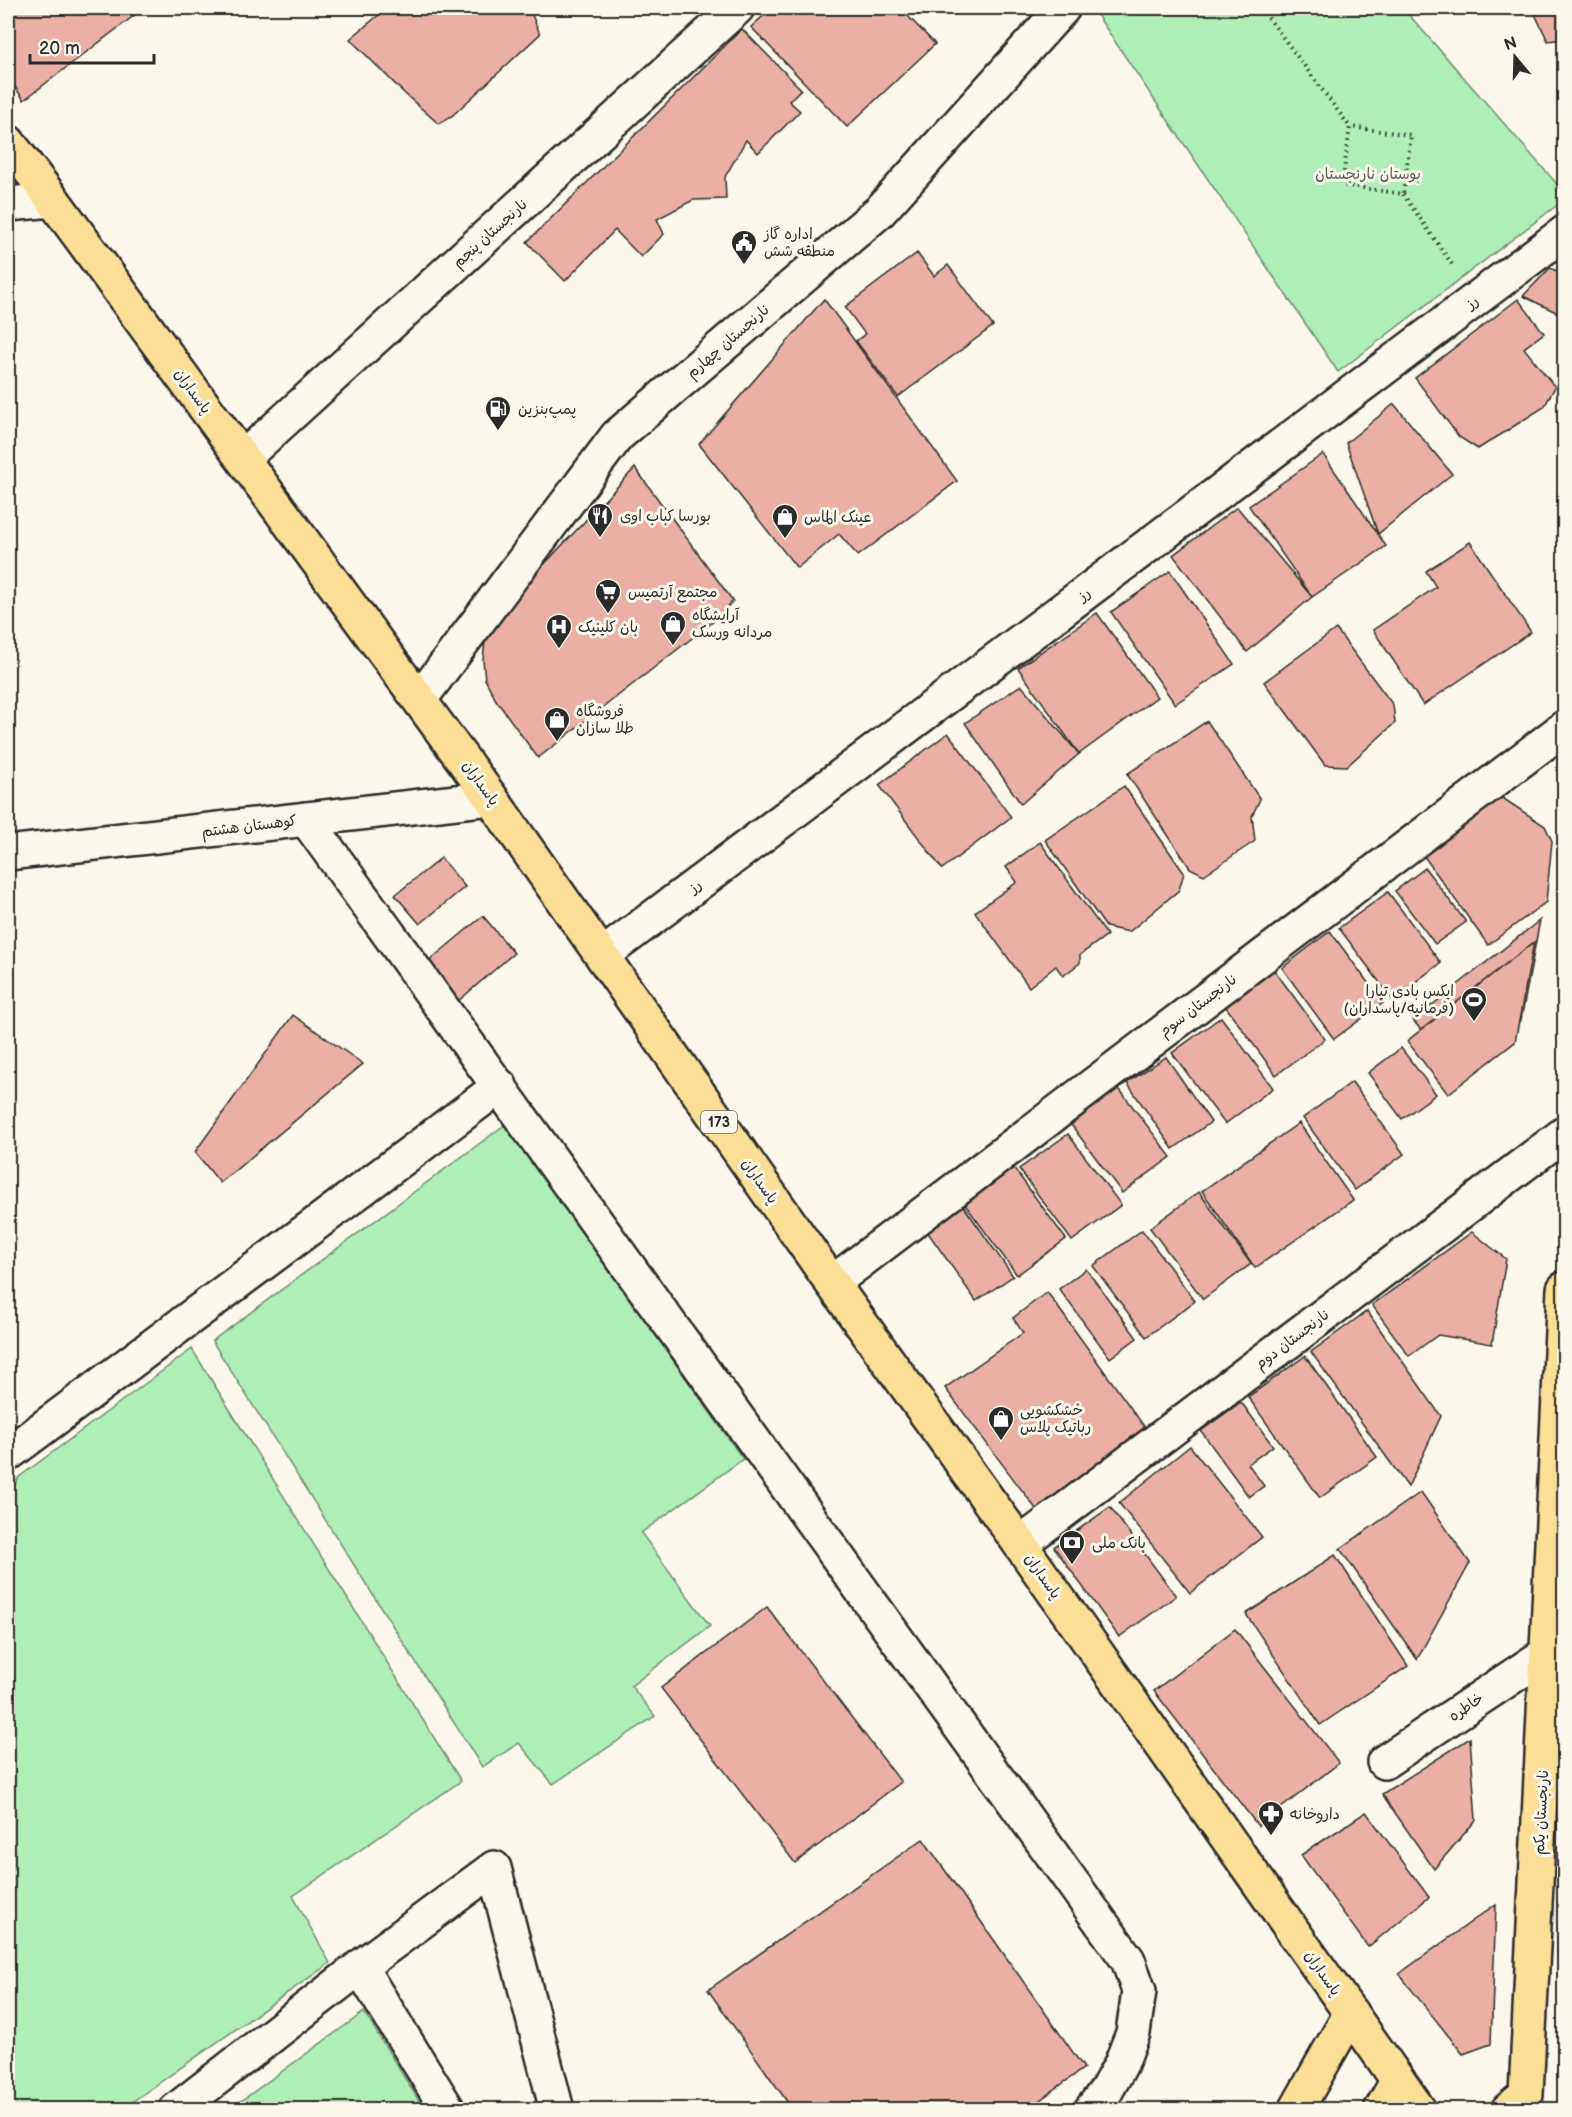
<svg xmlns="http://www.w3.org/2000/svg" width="1572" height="2117" font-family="'Balsamiq Sans','Playpen Sans Arabic',sans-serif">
	<rect width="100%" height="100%" fill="#fbf7ec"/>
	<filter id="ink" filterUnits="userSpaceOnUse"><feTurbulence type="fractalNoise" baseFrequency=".0167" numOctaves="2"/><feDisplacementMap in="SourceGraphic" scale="12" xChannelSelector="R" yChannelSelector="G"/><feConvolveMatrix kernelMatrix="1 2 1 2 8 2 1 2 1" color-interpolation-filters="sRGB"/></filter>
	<g filter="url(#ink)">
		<g fill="#afeeb5" stroke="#6d8c70" stroke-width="1.5">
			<polygon points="1102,8 1403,8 1564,192 1564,200 1338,372 1097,15"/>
			<polygon points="506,1124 743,1459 641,1533 710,1626 631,1686 655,1716 553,1784 519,1743 482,1767 212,1341"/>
			<polygon points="192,1349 461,1781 293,1896 330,1963 122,2109 8,2109 8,1495 19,1477"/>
			<polygon points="364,2012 424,2109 230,2109"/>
		</g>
		<g fill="#eab0a4" stroke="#2b2b2b" stroke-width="1.5">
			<polygon points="8,8 144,8 24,100 8,77"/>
			<polygon points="387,8 529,8 540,34 453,115 439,124 405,94 350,39"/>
			<polygon points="772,8 900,8 935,44 847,127 751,27"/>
			<polygon points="923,8 938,8 928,16"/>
			<polygon points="1532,8 1564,8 1564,39 1548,41"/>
			<polygon points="742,29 801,89 789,101 800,111 758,153 746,140 725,177 726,199 693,200 657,219 664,234 641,257 615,230 565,281 527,242"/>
			<polygon points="917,253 934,276 948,265 993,326 898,397 856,341 865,334 845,307"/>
			<polygon points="1550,268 1564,274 1564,316 1523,296"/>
			<polygon points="824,299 957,481 858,556 839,534 797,568 699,444"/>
			<polygon points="1518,299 1544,333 1524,348 1555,387 1544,407 1478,449 1459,437 1415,378"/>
			<polygon points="1394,404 1452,474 1378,534 1346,443"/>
			<polygon points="1323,454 1386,546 1312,597 1249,506"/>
			<polygon points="635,468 733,601 714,621 538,758 496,700 485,679 483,660 485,640 502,609"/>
			<polygon points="1237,507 1312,597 1247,652 1173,555"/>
			<polygon points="1470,542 1531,632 1423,705 1373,630 1436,587 1426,571"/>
			<polygon points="1170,571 1234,664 1175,704 1111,612"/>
			<polygon points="1097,613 1157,697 1079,754 1018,668"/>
			<polygon points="1336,629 1393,705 1395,723 1347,766 1325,765 1264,682"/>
			<polygon points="1021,685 1079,754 1021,804 965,723"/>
			<polygon points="1207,721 1260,799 1252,816 1255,841 1204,875 1190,868 1127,774"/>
			<polygon points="948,733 1011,817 942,869 879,785"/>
			<polygon points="1124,786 1184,873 1179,890 1129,932 1106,927 1045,840"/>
			<polygon points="1501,797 1545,826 1552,841 1546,902 1488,945 1423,855"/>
			<polygon points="1040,842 1107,935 1080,955 1080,963 1063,976 1056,966 1029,987 975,912 1017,882 1006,867"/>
			<polygon points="441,858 465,887 420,924 395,895"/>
			<polygon points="1425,868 1466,922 1435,944 1395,891"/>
			<polygon points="1388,892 1441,963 1392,999 1339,928"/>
			<polygon points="483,916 514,953 456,1003 424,965"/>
			<polygon points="1540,920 1521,1020 1454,1072 1413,1020"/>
			<polygon points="1330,931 1383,1003 1334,1039 1282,968"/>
			<polygon points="1534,942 1515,1042 1448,1094 1407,1041"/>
			<polygon points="1272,967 1325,1039 1276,1075 1223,1003"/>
			<polygon points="293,1015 363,1064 220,1183 195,1152"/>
			<polygon points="1221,1017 1273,1088 1225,1124 1172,1053"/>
			<polygon points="1401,1048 1436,1094 1402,1119 1368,1073"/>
			<polygon points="1166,1057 1211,1122 1173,1149 1127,1083"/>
			<polygon points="1352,1082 1404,1154 1355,1190 1303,1118"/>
			<polygon points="1117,1086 1171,1157 1122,1193 1069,1122"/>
			<polygon points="1299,1123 1353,1200 1255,1268 1202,1191"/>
			<polygon points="1068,1134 1121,1205 1072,1241 1019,1169"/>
			<polygon points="1013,1167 1066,1239 1017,1275 964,1203"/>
			<polygon points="1199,1192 1251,1264 1203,1299 1150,1228"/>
			<polygon points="960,1201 1013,1276 976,1301 924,1227"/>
			<polygon points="1142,1230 1195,1301 1146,1337 1093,1266"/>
			<polygon points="1472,1232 1506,1259 1492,1344 1438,1335 1409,1356 1372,1305"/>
			<polygon points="1086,1269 1137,1338 1110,1358 1059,1289"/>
			<polygon points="1047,1292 1146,1429 1036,1509 945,1388 1023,1333 1013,1318"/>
			<polygon points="1367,1311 1441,1416 1408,1487 1311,1352"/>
			<polygon points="1305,1356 1377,1457 1320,1498 1248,1397"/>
			<polygon points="1241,1402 1273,1446 1248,1464 1264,1486 1249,1497 1201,1431"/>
			<polygon points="1190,1446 1262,1537 1190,1593 1119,1503"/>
			<polygon points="1421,1492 1470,1563 1417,1659 1340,1549"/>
			<polygon points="1110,1507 1176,1596 1119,1637 1054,1547"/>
			<polygon points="1335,1555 1408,1666 1320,1725 1246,1614"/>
			<polygon points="767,1607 901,1782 795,1863 661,1688"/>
			<polygon points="1235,1629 1339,1763 1258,1826 1154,1691"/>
			<polygon points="1470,1738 1476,1820 1434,1869 1382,1794"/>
			<polygon points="1366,1812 1429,1897 1368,1947 1301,1855"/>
			<polygon points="923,1839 1084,2068 1026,2110 793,2110 708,1990"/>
			<polygon points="1496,1904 1491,2044 1463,2054 1399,1974"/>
		</g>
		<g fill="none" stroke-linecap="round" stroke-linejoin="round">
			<defs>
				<g id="minor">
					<polyline points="8,204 53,200"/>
					<polyline points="243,458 737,8"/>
					<polyline points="420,699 617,436 880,211 1063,8"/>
					<polyline points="306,819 1128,1960 1139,1991 1133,2033 1121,2064 1106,2091 1091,2110"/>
					<polyline points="8,853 491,798"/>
					<polyline points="603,955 1564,233"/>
					<polyline points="832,1283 1564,728"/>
					<polyline points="8,1454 500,1086"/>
					<polyline points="1020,1544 1564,1134"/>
					<polyline points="1384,1762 1549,1652"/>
					<polyline points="360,1967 448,2110"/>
					<polyline points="176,2110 360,1967 494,1868 557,2110"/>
				</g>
				<g id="major">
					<polyline points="8,142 53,200 491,798 832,1283 1020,1544 1419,2110"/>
					<polyline points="1296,2110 1351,2013"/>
					<polyline points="1381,2110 1398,2080"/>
					<polyline points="1508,2110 1526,2095 1564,1289"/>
				</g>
			</defs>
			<use href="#minor" stroke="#2b2b2b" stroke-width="38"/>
			<use href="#major" stroke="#2b2b2b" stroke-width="38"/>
			<g stroke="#2b2b2b" stroke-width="4" stroke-dasharray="1.5 4.5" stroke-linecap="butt">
				<polyline points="1261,8 1350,127 1342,185 1403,194 1411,135 1350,127"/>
				<polyline points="1403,194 1454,267"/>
			</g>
			<use href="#minor" stroke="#fbf7ec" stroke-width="33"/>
			<use href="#major" stroke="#fdde96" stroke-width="33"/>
		</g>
	</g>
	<defs>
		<symbol id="civic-pin" viewBox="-11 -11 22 30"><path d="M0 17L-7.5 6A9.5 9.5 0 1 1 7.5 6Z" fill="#2b2b2b" stroke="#fbf7ec"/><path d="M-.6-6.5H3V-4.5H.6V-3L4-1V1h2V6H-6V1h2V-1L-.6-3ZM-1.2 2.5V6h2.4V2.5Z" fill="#fff"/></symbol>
		<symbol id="fuel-pin" viewBox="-11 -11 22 30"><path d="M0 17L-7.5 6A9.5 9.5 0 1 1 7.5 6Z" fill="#2b2b2b" stroke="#fbf7ec"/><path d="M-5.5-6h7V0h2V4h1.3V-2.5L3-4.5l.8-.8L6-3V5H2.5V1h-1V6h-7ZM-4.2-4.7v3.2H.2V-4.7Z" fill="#fff"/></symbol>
		<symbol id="restaurant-pin" viewBox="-11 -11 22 30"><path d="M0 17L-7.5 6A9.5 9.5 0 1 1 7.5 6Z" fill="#2b2b2b" stroke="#fbf7ec"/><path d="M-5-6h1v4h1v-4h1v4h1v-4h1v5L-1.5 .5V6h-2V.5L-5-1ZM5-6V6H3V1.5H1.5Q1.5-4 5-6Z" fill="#fff"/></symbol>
		<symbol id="shop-pin" viewBox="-11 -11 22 30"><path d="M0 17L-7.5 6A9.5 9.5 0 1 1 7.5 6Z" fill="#2b2b2b" stroke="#fbf7ec"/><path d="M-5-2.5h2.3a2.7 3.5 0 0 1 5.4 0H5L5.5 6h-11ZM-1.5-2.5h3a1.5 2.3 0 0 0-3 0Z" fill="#fff"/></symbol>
		<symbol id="supermarket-pin" viewBox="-11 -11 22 30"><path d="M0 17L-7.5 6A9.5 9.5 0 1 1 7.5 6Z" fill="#2b2b2b" stroke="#fbf7ec"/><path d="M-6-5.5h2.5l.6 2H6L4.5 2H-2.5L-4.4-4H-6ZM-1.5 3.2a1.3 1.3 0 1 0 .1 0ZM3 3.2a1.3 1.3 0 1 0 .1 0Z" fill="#fff"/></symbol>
		<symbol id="hospital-pin" viewBox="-11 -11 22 30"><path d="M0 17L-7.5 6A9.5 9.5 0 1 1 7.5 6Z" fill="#2b2b2b" stroke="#fbf7ec"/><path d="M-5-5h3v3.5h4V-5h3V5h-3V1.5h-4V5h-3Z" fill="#fff"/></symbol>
		<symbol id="stadium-pin" viewBox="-11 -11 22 30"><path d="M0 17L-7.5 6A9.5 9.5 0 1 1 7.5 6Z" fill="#2b2b2b" stroke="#fbf7ec"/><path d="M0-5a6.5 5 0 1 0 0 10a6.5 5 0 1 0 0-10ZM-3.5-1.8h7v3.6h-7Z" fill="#fff"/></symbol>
		<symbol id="bank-pin" viewBox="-11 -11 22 30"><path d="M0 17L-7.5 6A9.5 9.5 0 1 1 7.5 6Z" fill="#2b2b2b" stroke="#fbf7ec"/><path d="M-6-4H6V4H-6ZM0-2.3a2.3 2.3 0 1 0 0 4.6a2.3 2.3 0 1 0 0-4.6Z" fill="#fff"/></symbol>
		<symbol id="pharmacy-pin" viewBox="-11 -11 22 30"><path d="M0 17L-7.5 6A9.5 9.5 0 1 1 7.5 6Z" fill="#2b2b2b" stroke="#fbf7ec"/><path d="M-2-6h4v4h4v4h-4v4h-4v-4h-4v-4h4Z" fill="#fff"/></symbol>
	</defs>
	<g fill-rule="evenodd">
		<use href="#civic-pin" x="729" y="228" width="30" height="40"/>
		<use href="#fuel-pin" x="483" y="394" width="30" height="40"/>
		<use href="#restaurant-pin" x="585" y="501" width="30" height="40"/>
		<use href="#shop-pin" x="770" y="502" width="30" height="40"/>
		<use href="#supermarket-pin" x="593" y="577" width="30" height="40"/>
		<use href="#shop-pin" x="658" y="609" width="30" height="40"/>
		<use href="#hospital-pin" x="544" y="612" width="30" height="40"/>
		<use href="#shop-pin" x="542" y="705" width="30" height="40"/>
		<use href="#stadium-pin" x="1459" y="985" width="30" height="40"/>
		<use href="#shop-pin" x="986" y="1404" width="30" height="40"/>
		<use href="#bank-pin" x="1057" y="1528" width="30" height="40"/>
		<use href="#pharmacy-pin" x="1256" y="1799" width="30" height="40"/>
	</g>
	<g text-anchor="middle" stroke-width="6" stroke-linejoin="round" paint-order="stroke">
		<rect fill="#fbf7ec" stroke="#696865" stroke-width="1.5" x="701" y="1111" width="36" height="22" rx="4.5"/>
		<g font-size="14" font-weight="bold" fill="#2b2b2b">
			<text x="719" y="1127">173</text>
		</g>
		<g font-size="15" fill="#4c5c4e" stroke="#fbf7ec">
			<text x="1368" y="179">بوستان نارنجستان</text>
		</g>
		<g font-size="15" fill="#2b2b2b" stroke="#fbf7ec">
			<text transform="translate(490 233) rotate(-42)" y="5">نارنجستان پنجم</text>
			<text transform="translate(1472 302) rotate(-37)" y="5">رز</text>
			<text transform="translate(728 341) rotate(-41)" y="5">نارنجستان چهارم</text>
			<text transform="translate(193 391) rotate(54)" y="5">پاسداران</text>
			<text transform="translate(1084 594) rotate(-37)" y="5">رز</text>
			<text transform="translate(481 783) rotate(54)" y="5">پاسداران</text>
			<text transform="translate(249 826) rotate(-7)" y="5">کوهستان هشتم</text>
			<text transform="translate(695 886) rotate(-37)" y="5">رز</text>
			<text transform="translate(1198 1005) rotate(-37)" y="5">نارنجستان سوم</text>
			<text transform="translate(760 1181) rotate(55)" y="5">پاسداران</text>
			<text transform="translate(1292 1339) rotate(-37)" y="5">نارنجستان دوم</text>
			<text transform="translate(1043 1576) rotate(55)" y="5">پاسداران</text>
			<text transform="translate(1466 1707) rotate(-34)" y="5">خاطره</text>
			<text transform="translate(1541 1812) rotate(-87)" y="5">نارنجستان یکم</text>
			<text transform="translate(1323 1973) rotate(55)" y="5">پاسداران</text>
		</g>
		<g font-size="15" fill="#2b2b2b" stroke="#fbf7ec" text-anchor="start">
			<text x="764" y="239">اداره گاز<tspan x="764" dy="17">منطقه شش</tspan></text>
			<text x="518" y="414">پمپ‌بنزین</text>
			<text x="620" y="521">بورسا کباب اوی</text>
			<text x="804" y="522">عینک الماس</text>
			<text x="628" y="597">مجتمع آرتمیس</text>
			<text x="692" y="620">آرایشگاه<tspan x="692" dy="17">مردانه ورسک</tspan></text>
			<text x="578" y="632">بان کلینیک</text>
			<text x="576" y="716">فروشگاه<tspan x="576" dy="17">طلا سازان</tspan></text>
			<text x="1454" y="996" text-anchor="end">ایکس بادی تیارا<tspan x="1454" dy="17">(فرمانیه/پاسداران)</tspan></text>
			<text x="1020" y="1415">خشکشویی<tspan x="1020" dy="17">رباتیک پلاس</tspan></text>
			<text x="1092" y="1548">بانک ملی</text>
			<text x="1290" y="1819">داروخانه</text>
		</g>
	</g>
	<rect width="1572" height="2117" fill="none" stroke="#fbf7ec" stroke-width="30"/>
	<rect x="15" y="15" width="1542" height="2087" fill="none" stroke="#2b2b2b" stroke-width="2" filter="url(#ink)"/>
	<g transform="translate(1515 57) rotate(341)" stroke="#fbf7ec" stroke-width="4.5" paint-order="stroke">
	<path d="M0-4.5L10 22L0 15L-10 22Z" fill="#2b2b2b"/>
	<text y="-9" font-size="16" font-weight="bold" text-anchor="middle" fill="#2b2b2b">N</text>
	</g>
	<path d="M30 54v9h124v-9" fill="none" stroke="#2b2b2b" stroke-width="3"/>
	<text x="39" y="54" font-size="18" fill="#2b2b2b" stroke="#fbf7ec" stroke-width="4.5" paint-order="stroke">20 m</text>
</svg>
